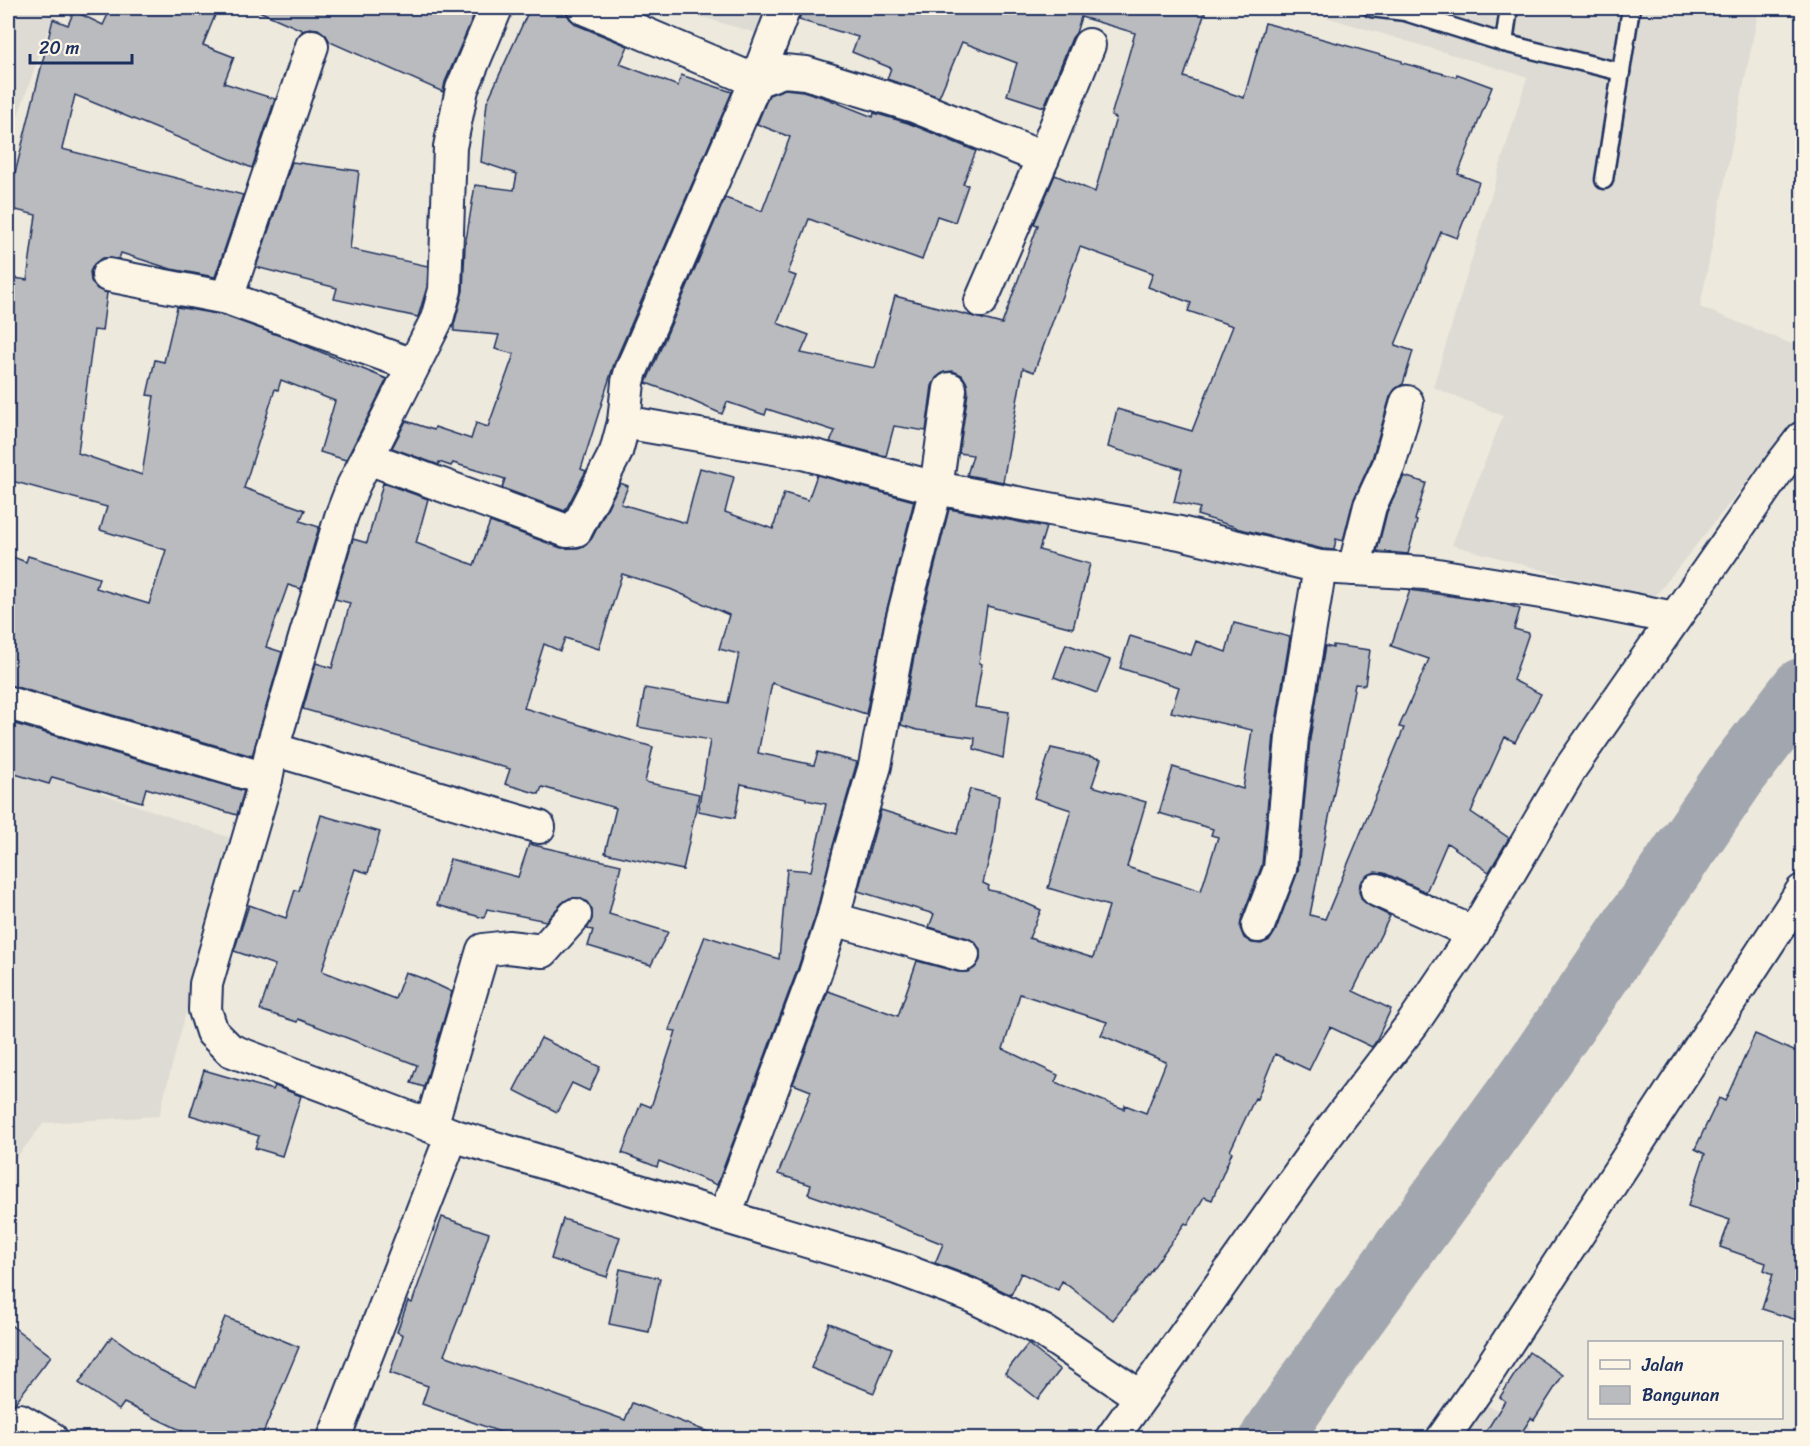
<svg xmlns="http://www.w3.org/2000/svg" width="1810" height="1446" font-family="Sriracha,sans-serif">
	<rect width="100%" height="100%" fill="#eee9dd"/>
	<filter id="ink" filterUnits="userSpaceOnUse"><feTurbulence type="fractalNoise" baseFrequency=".0167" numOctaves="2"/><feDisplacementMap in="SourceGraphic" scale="12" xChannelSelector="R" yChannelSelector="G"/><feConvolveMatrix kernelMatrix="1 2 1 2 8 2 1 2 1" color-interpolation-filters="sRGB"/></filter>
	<g filter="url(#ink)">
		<g fill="#dedbd4">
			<polygon points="8,8 56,8 8,144"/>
			<polygon points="671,8 780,8 769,37"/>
			<polygon points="1296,8 1759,8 1700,307 1802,348 1802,413 1652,600 1452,545 1503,416 1433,387 1527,77"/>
			<polygon points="8,761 231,838 159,1116 44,1123 8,1168"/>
			<polygon points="1486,1405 1528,1424 1538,1438 1463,1438"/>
		</g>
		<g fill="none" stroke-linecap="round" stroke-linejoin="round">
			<polyline stroke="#a2a7af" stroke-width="62" points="1271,1438 1356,1315 1530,1076 1738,772 1802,689"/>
		</g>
		<g fill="#babbbe" stroke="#1b2f5e" stroke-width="1.5" fill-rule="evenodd">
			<polygon points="111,8 218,8 203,45 234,57 224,83 275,99 252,168 75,95 62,149 243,195 215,277 171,269 121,253 119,259 103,258 94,264 90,272 91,281 97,289 107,293 102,331 94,330 78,453 142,475 154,396 147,395 155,360 164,362 177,307 222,315 294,341 387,379 346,460 320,452 335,401 281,380 278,390 275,389 244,488 305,510 300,521 319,527 301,589 288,585 266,647 282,652 252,756 13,686 8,686 8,555 26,562 28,556 99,578 96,588 149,604 166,550 100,530 107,507 8,480 8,277 27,280 36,215 8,208 8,202 53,19 68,25 74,11 103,25"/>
			<polygon points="252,8 477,8 445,82 443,92 330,42 326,35 318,29 309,28 304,31"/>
			<polygon points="530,8 553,8 567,14 570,19 577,25 628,46 620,64 678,86 681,75 732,92 614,364 581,469 586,471 565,511 502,488 505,479 453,463 451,466 439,462 439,465 392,448 406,421 434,430 435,427 471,439 476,423 488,427 514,354 495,349 499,335 454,331 454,325 463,291 465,246 475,185 514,190 517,174 481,162 487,102"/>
			<polygon points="802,8 1188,8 1205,12 1184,77 1244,98 1265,23 1402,61 1402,63 1456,77 1457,74 1492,87 1458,174 1479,182 1457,238 1441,232 1395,345 1413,351 1403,384 1395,389 1390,397 1372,459 1353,501 1343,541 1336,539 1334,550 1323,549 1236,528 1236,527 1197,515 1200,508 1174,502 1182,469 1108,447 1117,409 1192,431 1233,326 1188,311 1191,303 1148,287 1153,273 1080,247 1034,372 1023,368 1003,482 967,475 973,455 959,453 968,392 967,383 962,375 953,371 944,372 936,378 932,386 926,431 894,426 886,456 830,442 835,431 767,409 765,415 727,402 722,414 674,393 646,383 725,198 762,211 790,137 757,124 769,95 785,89 803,91 828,99 873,117 874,113 908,123 976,151 963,184 968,185 955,222 937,216 922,260 809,219 788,273 796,276 777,323 809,335 801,353 875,368 895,296 1002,324 1038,225 1034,224 1055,175 1095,192 1116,118 1111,116 1135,33 1081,17 1076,33 1072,38 1044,107 1007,95 1017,63 962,42 939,97 887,79 891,68 852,52 858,37 799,20"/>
			<polygon points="292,162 359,171 350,249 428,266 427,287 418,317 334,299 337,288 256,267"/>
			<polygon points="700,468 734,477 725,512 773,529 784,493 808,500 817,475 914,501 885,617 866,714 772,683 758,753 814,765 818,752 857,762 833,846 816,914 798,968 717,1185 659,1161 657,1167 622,1153 641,1103 651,1107 676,1031 669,1030 705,936 779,959 787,869 811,871 826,804 806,800 806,798 741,784 735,818 698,811 710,740 638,727 645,688 728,703 739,654 719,649 729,615 670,589 622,574 599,649 565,638 560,651 544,644 524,708 653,747 645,782 699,794 683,870 605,853 616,808 542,787 539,794 505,784 510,769 303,709 316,663 332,668 350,603 335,599 353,539 367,543 383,483 428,499 416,543 474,565 490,522 561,548 578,548 586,545 592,538 620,483 628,486 621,504 686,523"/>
			<polygon points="1404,476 1426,483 1415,520 1417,521 1408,554 1377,551 1387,512"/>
			<polygon points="949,509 1046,527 1039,550 1090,564 1073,628 987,606 979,663 982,664 975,707 1009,712 1003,758 974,749 975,738 917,730 901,725 920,625"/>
			<path d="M 1410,590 L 1505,604 L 1520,609 L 1514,629 L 1529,633 L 1513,680 L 1541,694 L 1515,742 L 1505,737 L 1471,812 L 1509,838 L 1489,872 L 1447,843 L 1426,892 L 1384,873 L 1375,872 L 1366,876 L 1360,883 L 1359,892 L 1362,900 L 1370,906 L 1390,916 L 1353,991 L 1391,1009 L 1375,1043 L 1372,1047 L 1330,1027 L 1309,1070 L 1275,1054 L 1257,1099 L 1255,1098 L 1230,1151 L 1232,1152 L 1212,1200 L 1204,1197 L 1188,1225 L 1185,1223 L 1140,1286 L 1113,1320 L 1062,1281 L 1058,1290 L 1021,1273 L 1011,1295 L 976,1278 L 935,1263 L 943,1244 L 885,1221 L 808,1194 L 811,1185 L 778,1174 L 811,1091 L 793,1084 L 828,991 L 898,1016 L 917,961 L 958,972 L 967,972 L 975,968 L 980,960 L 980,950 L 975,942 L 968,938 L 929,927 L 934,914 L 858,891 L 881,810 L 957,834 L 970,789 L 999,796 L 993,844 L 983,883 L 989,886 L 988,890 L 1003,893 L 1041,910 L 1029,938 L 1093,958 L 1109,906 L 1048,888 L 1071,810 L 1034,798 L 1051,748 L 1101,759 L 1092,786 L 1146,802 L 1127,867 L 1201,891 L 1218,837 L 1211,835 L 1213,829 L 1159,813 L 1173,767 L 1243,789 L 1252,730 L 1171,712 L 1179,687 L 1120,668 L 1130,636 L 1191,655 L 1196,641 L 1226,652 L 1234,623 L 1290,637 L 1274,735 L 1262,865 L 1241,920 L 1240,928 L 1244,938 L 1252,943 L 1261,944 L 1270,940 L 1275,932 L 1298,871 L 1310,739 L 1325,646 L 1333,648 L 1333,645 L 1370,650 L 1365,685 L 1355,684 L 1310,915 L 1325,919 L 1404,728 L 1399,727 L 1429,659 L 1391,646 ZM 1020,994 L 1107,1022 L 1101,1035 L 1166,1062 L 1146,1113 L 1125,1105 L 1124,1109 L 1055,1082 L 1058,1075 L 1003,1049 Z"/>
			<polygon points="1066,644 1110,660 1097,693 1054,677"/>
			<polygon points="8,722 244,791 237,815 146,788 142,802 52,777 49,784 8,772"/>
			<polygon points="321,815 380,832 368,873 355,869 322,971 395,999 405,972 427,980 452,992 424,1087 411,1083 417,1065 298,1019 297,1022 260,1010 275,965 234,951 249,905 286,918 295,890 299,891"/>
			<polygon points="529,844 621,865 609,914 668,932 651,965 588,946 593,930 587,929 592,919 592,910 587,902 579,898 570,898 562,903 546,921 487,909 484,918 437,905 450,859 518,877"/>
			<polygon points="1755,1034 1803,1055 1803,1322 1762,1309 1773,1274 1764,1270 1766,1263 1720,1247 1730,1220 1688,1206 1705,1154 1695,1149 1719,1098 1725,1101"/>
			<polygon points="541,1038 600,1067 589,1091 572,1083 557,1112 514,1090"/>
			<polygon points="204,1070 273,1090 275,1086 301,1096 282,1156 255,1148 259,1136 190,1115"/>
			<polygon points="442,1217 489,1233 467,1297 444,1355 625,1420 632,1403 719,1436 719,1438 517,1438 422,1404 428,1386 390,1373 403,1335 397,1332 408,1301 412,1303"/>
			<polygon points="563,1219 620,1237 607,1277 551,1259"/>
			<polygon points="620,1269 660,1278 649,1332 609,1324"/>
			<polygon points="225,1317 299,1347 261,1438 197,1438 124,1403 119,1410 79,1383 112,1336 160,1370 196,1387"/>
			<polygon points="8,1323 51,1356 14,1404 8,1408"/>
			<polygon points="829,1323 892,1348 874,1393 811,1368"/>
			<polygon points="1028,1344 1060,1370 1038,1399 1005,1373"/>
			<polygon points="1529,1352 1563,1375 1534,1420 1531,1418 1518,1438 1482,1438 1505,1401 1500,1397"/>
		</g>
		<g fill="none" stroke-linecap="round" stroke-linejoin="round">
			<defs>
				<g id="service">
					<polyline points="1371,8 1405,12 1504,43 1621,72"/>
					<polyline points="1504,43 1509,8"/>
					<polyline points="1604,180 1631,8"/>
				</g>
				<g id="minor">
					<polyline points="496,8 462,89 450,147 445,290 437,319 353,486 341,517 272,749 266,779 206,984 205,1010 212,1032 230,1050 431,1126 452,1135 897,1268 970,1295 1043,1331 1141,1397"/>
					<polyline points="584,8 756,81 783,71 806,73 914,106 1043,158"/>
					<polyline points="784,8 756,81 631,371 628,382 624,422 803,453 936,488 1180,533 1320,567 1425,573 1553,594 1674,618"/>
					<polyline points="108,275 227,298 413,365"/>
					<polyline points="227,298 312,46"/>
					<polyline points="981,301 1043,158 1089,45"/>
					<polyline points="368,458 567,531 576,530 616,452 624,422"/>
					<polyline points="1354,569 1370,506 1389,465 1407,402"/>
					<polyline points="8,703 266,779"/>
					<polyline points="272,749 539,827"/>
					<polyline points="1377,890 1474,933"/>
					<polyline points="833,919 963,955"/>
					<polyline points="1258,926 1280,869 1292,737 1320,567"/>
					<polyline points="431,1126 483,950 508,947 543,951 575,915"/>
					<polyline points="725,1215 815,974 833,919 850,850 875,766 902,621 936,488 950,389"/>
					<polyline points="20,1420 51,1438"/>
					<polyline points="334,1438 452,1135"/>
					<polyline points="1112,1438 1326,1136 1413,1023 1474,933 1572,766 1782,464 1802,438"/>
					<polyline points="1443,1438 1477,1389 1802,891"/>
				</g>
			</defs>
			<use href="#service" stroke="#1b2f5e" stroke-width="21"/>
			<use href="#minor" stroke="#1b2f5e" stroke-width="36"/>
			<use href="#service" stroke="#fcf5e5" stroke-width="16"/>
			<use href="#minor" stroke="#fcf5e5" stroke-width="32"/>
		</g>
	</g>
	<rect width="1810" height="1446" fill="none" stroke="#fcf5e5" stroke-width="30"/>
	<rect x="15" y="15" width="1780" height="1416" fill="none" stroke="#1b2f5e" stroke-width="2" filter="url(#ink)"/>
	<rect x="1588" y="1341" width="195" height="78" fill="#fcf5e5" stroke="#a2a6af" stroke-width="1.5"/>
	<rect x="1600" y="1360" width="30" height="9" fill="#fcf5e5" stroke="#a2a6af" stroke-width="1.5"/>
	<text x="1642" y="1371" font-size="18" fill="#1b2f5e">Jalan</text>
	<rect x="1600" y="1386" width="30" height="18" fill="#babbbe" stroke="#a2a6af" stroke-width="1.5"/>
	<text x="1642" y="1401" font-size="18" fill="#1b2f5e">Bangunan</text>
	<path d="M30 54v9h102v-9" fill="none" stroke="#1b2f5e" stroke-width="3"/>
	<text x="39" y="54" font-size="18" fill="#1b2f5e" stroke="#fcf5e5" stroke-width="4.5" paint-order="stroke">20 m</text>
</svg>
